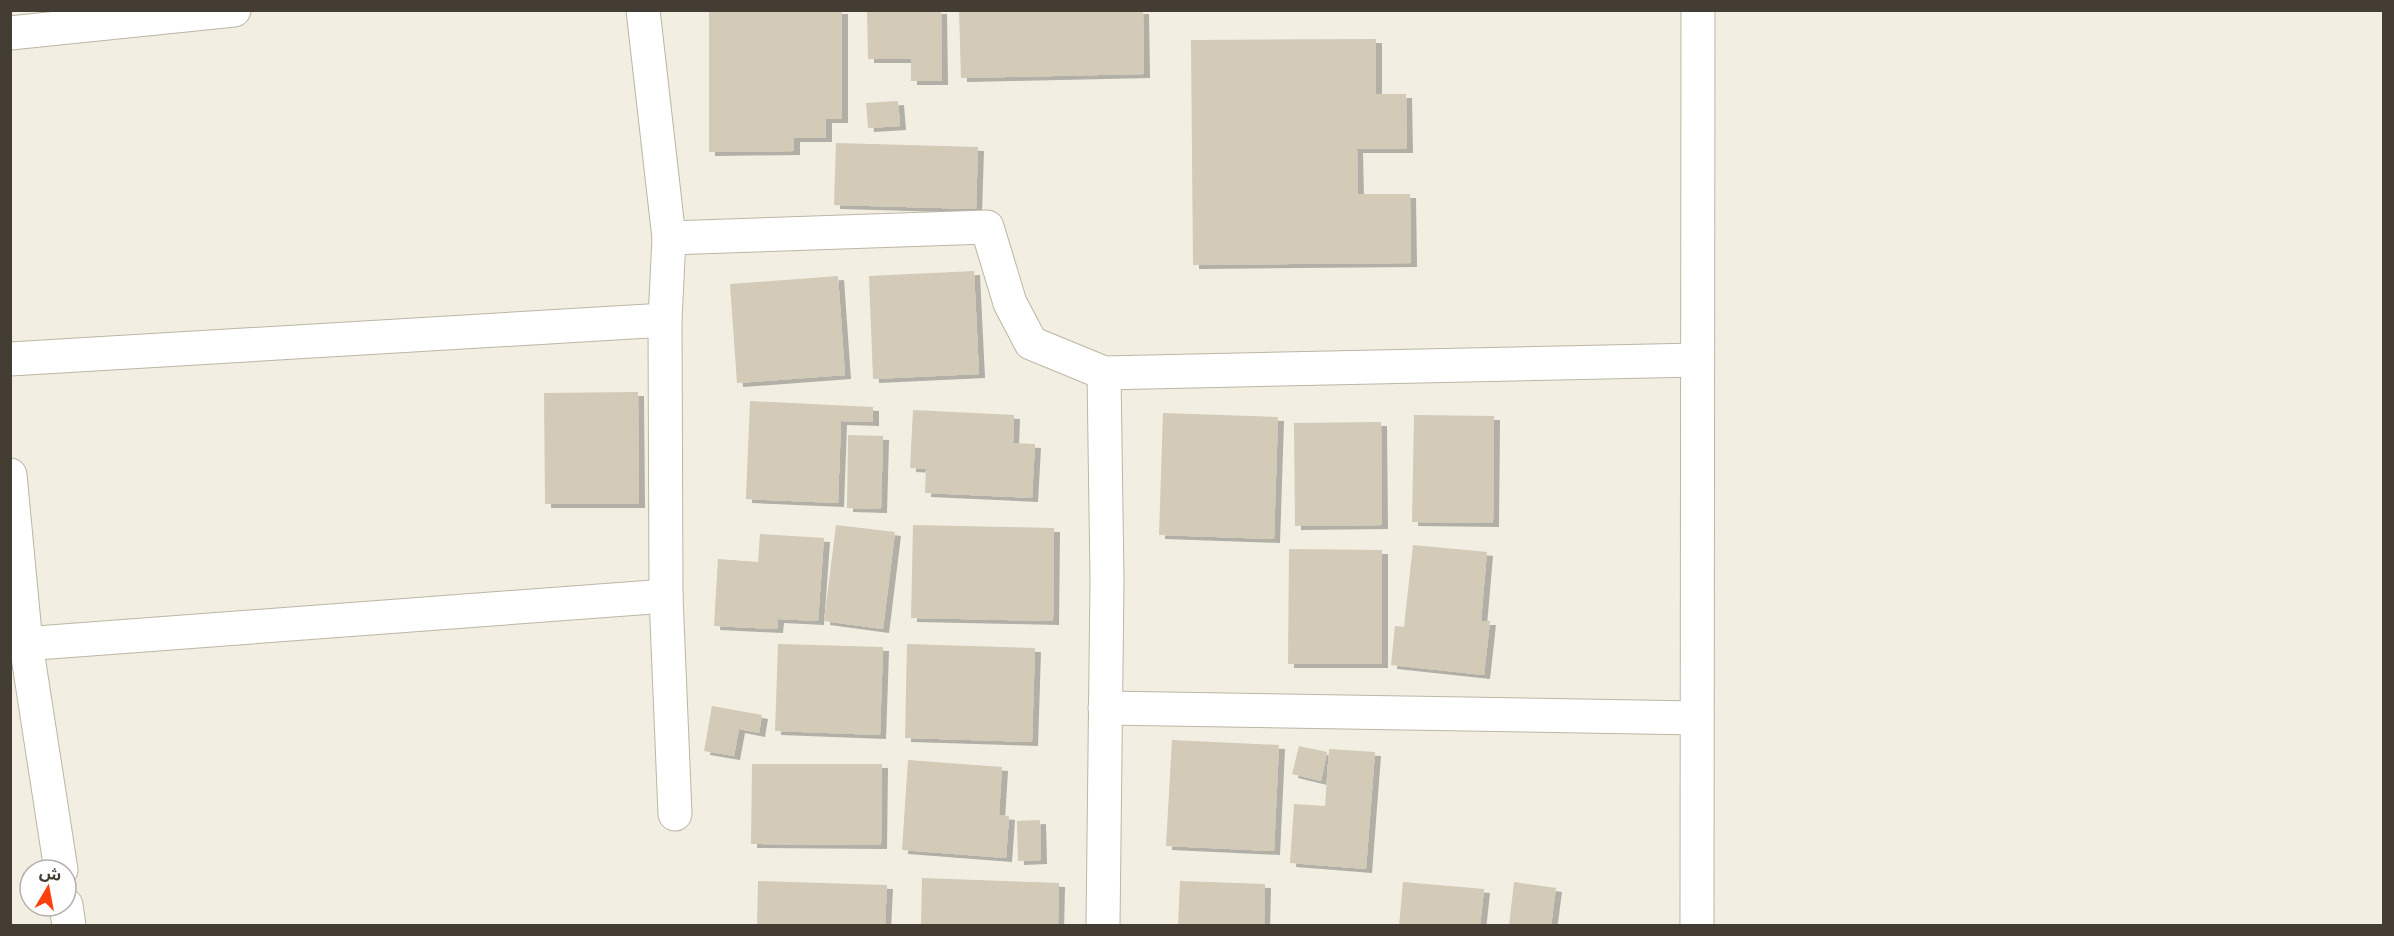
<svg xmlns="http://www.w3.org/2000/svg" width="2394" height="936" font-family="'Exo 2','Noto Sans Arabic',sans-serif">
	<defs>
		<filter id="shadow"><feDropShadow dx="6" dy="4" stdDeviation="0" flood-color="#0004"/></filter>
	</defs>
	<rect width="100%" height="100%" fill="#f2eee2"/>
	<g fill="#d3cab8" filter="url(#shadow)">
		<polygon points="709,10 842,10 842,119 826,119 826,138 794,138 794,151 709,152"/>
		<polygon points="867,10 941,10 942,81 911,81 911,59 868,59"/>
		<polygon points="959,10 1143,10 1144,74 961,78"/>
		<polygon points="1376,39 1376,94 1406,94 1407,149 1357,149 1358,194 1410,194 1411,263 1193,265 1191,40"/>
		<polygon points="898,101 900,126 868,128 866,103"/>
		<polygon points="836,143 978,147 976,209 834,205"/>
		<polygon points="974,271 979,374 873,379 869,276"/>
		<polygon points="838,276 845,375 737,383 730,284"/>
		<polygon points="638,392 639,504 545,504 544,393"/>
		<polygon points="750,401 873,407 873,422 841,421 838,503 746,499"/>
		<polygon points="913,410 1014,415 1013,443 1035,444 1032,498 925,493 926,469 910,468"/>
		<polygon points="1163,413 1278,417 1274,539 1159,535"/>
		<polygon points="1414,415 1494,416 1493,523 1412,522"/>
		<polygon points="1381,422 1382,525 1295,526 1294,423"/>
		<polygon points="848,435 883,436 881,509 847,508"/>
		<polygon points="836,525 895,532 883,629 824,621"/>
		<polygon points="913,525 1054,528 1053,621 911,618"/>
		<polygon points="760,534 824,538 818,621 778,619 777,629 714,626 718,559 758,562"/>
		<polygon points="1413,545 1487,552 1481,621 1490,621 1484,675 1391,665 1395,626 1404,627"/>
		<polygon points="1289,549 1382,550 1382,664 1288,664"/>
		<polygon points="778,644 883,647 880,735 775,731"/>
		<polygon points="907,644 1035,648 1032,742 905,738"/>
		<polygon points="712,706 762,715 759,733 739,729 734,756 704,751"/>
		<polygon points="1172,740 1279,745 1274,851 1166,846"/>
		<polygon points="1299,746 1327,752 1321,781 1292,774"/>
		<polygon points="1329,749 1375,752 1366,869 1290,863 1294,804 1325,806"/>
		<polygon points="908,760 1002,767 999,815 1009,816 1006,858 902,850"/>
		<polygon points="752,764 882,764 881,845 751,844"/>
		<polygon points="1040,820 1041,860 1018,861 1017,821"/>
		<polygon points="922,878 1059,883 1058,926 921,926"/>
		<polygon points="758,881 887,885 885,926 757,926"/>
		<polygon points="1180,881 1265,884 1264,926 1178,926"/>
		<polygon points="1403,882 1484,889 1480,926 1399,926"/>
		<polygon points="1514,882 1556,888 1551,926 1509,926"/>
	</g>
	<g fill="none" stroke-linecap="round" stroke-linejoin="round">
		<defs>
			<g id="street">
				<polyline points="643,10 669,238 665,320 666,596 675,814"/>
				<polyline points="10,33 234,10"/>
				<polyline points="669,238 987,227 1010,303 1031,343 1104,373 1697,360"/>
				<polyline points="10,359 665,320"/>
				<polyline points="10,475 26,644 61,870"/>
				<polyline points="10,645 666,596"/>
				<polyline points="1105,708 1697,718"/>
				<polyline points="66,905 69,926"/>
				<polyline points="1103,926 1107,580 1104,373"/>
				<polyline points="1697,926 1698,10"/>
			</g>
		</defs>
		<use href="#street" stroke="#bdb6a5" stroke-width="35"/>
		<use href="#street" stroke="#fff" stroke-width="33"/>
	</g>
	<rect width="2394" height="936" fill="none" stroke="#433d33" stroke-width="24"/>
	<g transform="translate(48 888) rotate(10)"><circle r="28" fill="#ffffff" stroke="#b4b1ad" stroke-width="1.5"/>
	<path d="M0-4.5L10 22L0 15L-10 22Z" fill="#fd3e0d"/>
	<text y="-9" font-size="16" font-weight="bold" text-anchor="middle" fill="#433d33">ش</text>
	</g>
</svg>
